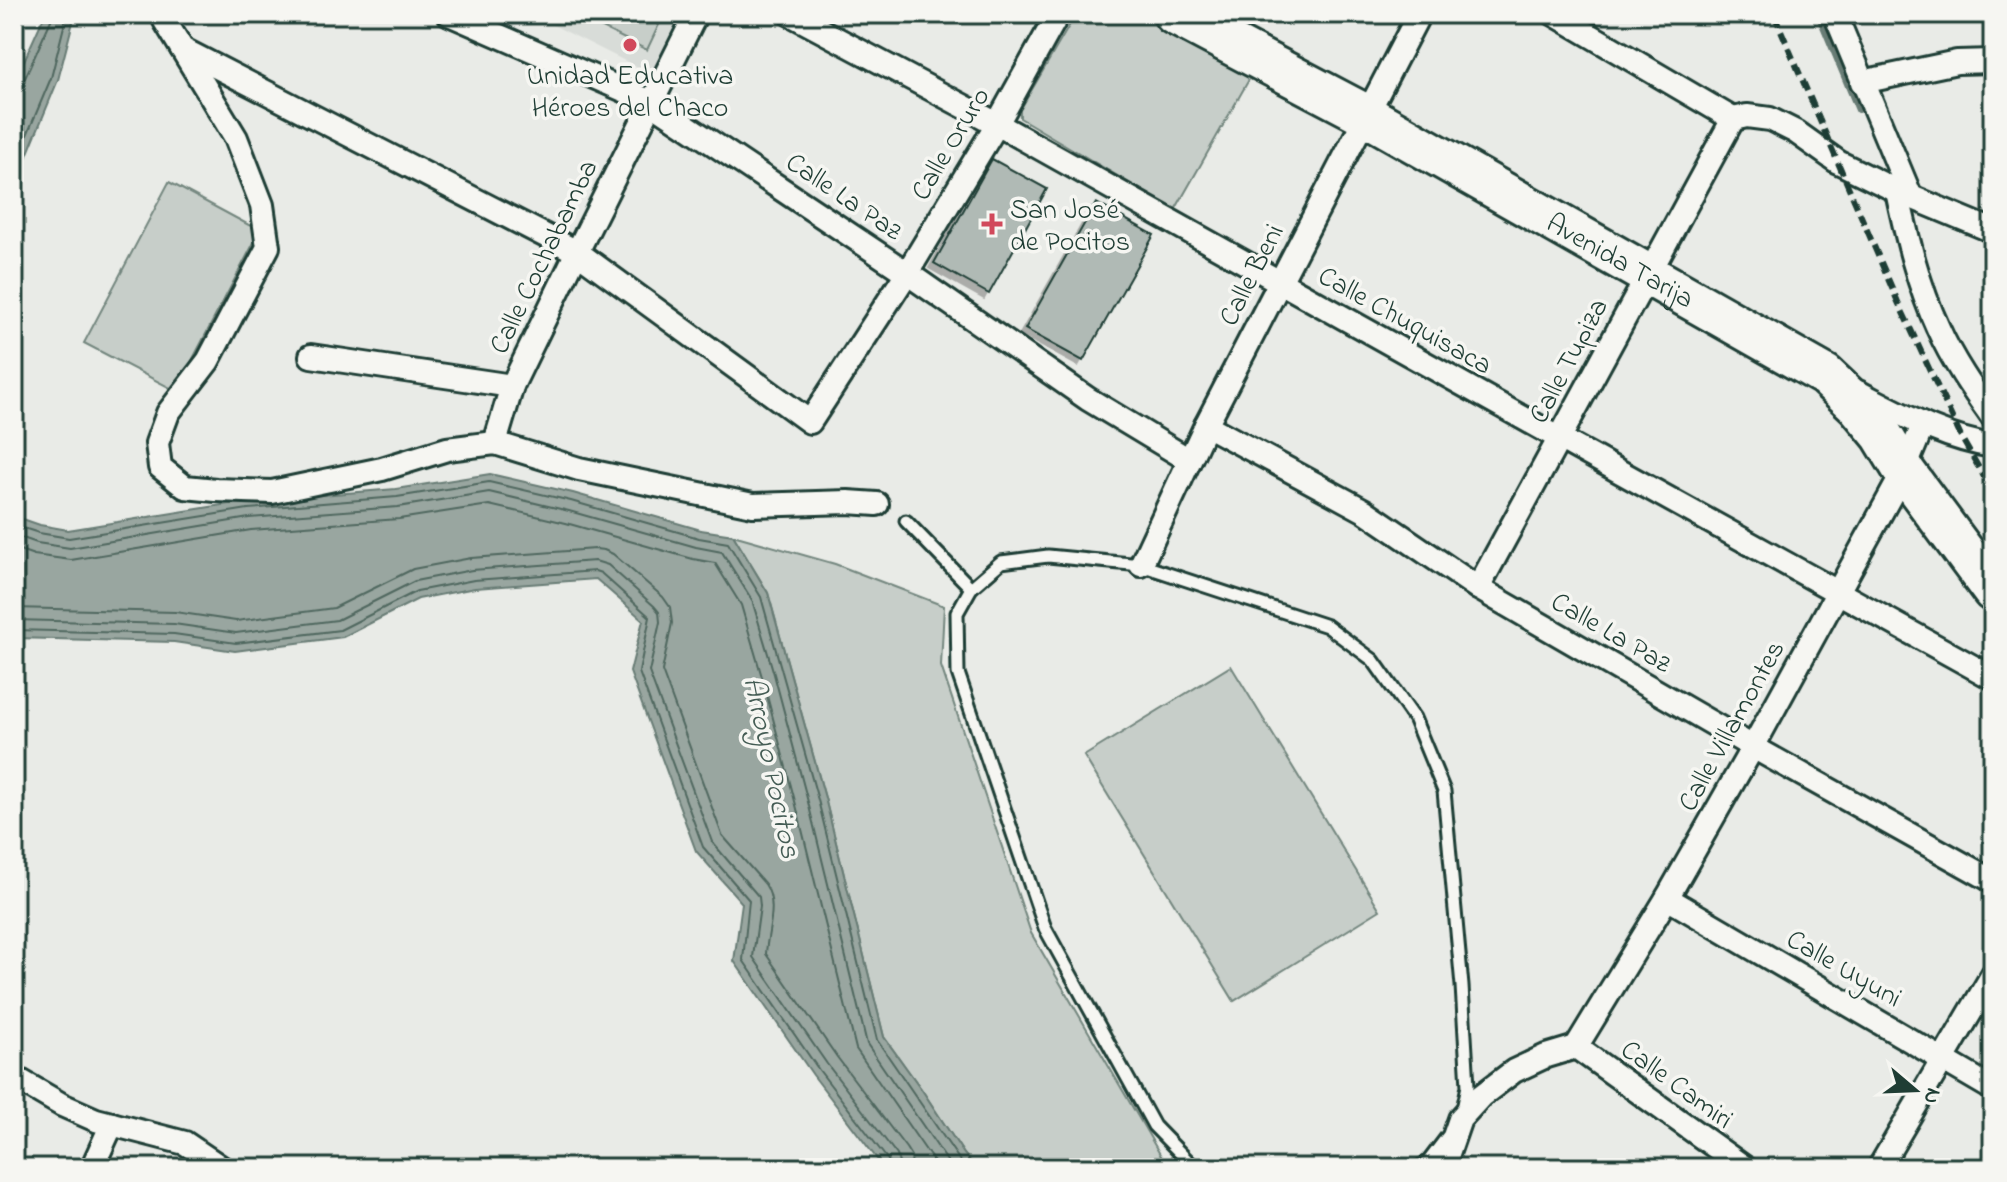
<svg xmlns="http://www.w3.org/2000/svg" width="2007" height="1182" font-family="'Indie Flower',sans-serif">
	<defs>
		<filter id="shadow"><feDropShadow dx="-5" dy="5" stdDeviation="0" flood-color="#0004"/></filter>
	</defs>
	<rect width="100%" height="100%" fill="#e9ebe7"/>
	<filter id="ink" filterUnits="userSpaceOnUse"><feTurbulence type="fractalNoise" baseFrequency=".0125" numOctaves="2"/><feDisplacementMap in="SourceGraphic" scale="16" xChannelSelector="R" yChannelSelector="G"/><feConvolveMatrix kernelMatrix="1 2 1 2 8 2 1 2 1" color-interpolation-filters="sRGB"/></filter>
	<g filter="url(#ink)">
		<polygon fill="#d8dcd8" points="531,14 683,14 653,75"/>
		<g fill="#c7cec9" stroke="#73867e" stroke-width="2">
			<polygon points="574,14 664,14 647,50"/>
			<polygon points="1076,14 1153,14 1255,69 1175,210 1020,118 1020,110"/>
			<polygon points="169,182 260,231 176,391 84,343"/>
			<polygon points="733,535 835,564 944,606 941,666 1031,933 1168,1168 976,1168 964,1154 922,1090 884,1037 825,798 768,593"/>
			<polygon points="1231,666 1380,910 1234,1001 1084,756"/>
		</g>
		<g fill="#99a6a0" stroke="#687c75" stroke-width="2">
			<polygon points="45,14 75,14 58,80 14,187 14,83"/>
			<polygon points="490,474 573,493 701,530 733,535 768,593 825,798 884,1037 922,1090 964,1154 976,1168 884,1168 813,1075 734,961 742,903 696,851 630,672 643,620 596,579 475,588 418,599 343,637 235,651 174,642 14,638 14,516 40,525 68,530 247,501 396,489"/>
		</g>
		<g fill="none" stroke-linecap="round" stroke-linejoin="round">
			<g stroke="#50675f" stroke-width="2">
				<polyline points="14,82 20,82 25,78 51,20 52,14"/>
				<polyline points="14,166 51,78 67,14"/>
				<polyline points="14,525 39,533 69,538 248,509 397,497 489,482 571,501 699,538 728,543 761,597 818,800 877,1040 965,1168"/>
				<polyline points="14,535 37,543 70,548 249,518 398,507 489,492 569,511 696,547 722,552 752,600 774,674 808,802 867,1044 952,1168"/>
				<polyline points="14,548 34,555 71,560 251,530 399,519 489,505 566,523 693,559 715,563 741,605 762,677 796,805 856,1049 938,1168"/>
				<path d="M 14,608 L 175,612 L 236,621 L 334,608 L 413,569 L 471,558 L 595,549 L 604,550 L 613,554 L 663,597 L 670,607 L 672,623 L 662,671 L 722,835 L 765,884 C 779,905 767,931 766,954 L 837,1057 L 906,1148 L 911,1156 L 912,1168"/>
				<polyline points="14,620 174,624 236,633 337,620 415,581 472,570 595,561 608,565 654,606 659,612 660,622 649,672 712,842 759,897 760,906 753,957 827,1064 897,1155 900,1168"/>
				<polyline points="14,630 174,634 236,643 340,630 417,591 474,580 595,571 601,573 650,617 639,672 703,847 749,900 743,960 819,1070 888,1160 890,1168"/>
			</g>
			<polyline stroke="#687c75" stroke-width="6" points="1818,14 1858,110"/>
		</g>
		<g fill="#b0bab5" stroke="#1f3d34" stroke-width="2" filter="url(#shadow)">
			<polygon points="992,159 1047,189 989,294 934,263"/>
			<polygon points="1096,203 1154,235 1083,361 1025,329"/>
		</g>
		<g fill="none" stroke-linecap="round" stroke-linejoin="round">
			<defs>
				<g id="lane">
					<polyline points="906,521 971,588"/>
					<polyline points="1204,1168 1191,1164 1154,1126 1045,928 958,673 957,613 971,588 1001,562 1048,556 1141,565 1327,626 1373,660 1414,718 1444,791 1462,986 1468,1086 1463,1109"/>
					<polyline points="1417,1168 1428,1162 1447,1137"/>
				</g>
				<g id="street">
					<polyline points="166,14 165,21 182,49 577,252 810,422 907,273 997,124 1058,14"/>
					<polyline points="449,14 651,102 907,273 1088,399 1189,460"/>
					<polyline points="790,14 997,124 1559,438 1993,678"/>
					<polyline points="1554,14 1733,119"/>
					<polyline points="1835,14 1911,197"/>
					<polyline points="182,49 236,138 262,205 268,247 208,361 168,413 157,443 160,467 185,487 216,490 272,492 382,469 447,449 495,443 579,469 753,505 848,502 877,504"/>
					<polyline points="1862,82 1957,62 1993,61"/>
					<polyline points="1733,119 1747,116 1770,119 1796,132 1838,162 1897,191 1993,231"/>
					<path d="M 1897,191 C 1907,238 1918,285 1938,328 C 1952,360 1973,390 1993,418"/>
					<polyline points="311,356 512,386"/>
					<path d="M 1858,392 C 1901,414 1944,439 1993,446"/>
					<polyline points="1206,425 1365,511 1478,588 1753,747 1993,881"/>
					<polyline points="495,443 512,386 577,252 696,14"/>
					<polyline points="1141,565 1206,425 1419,14"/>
					<polyline points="1478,588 1733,119"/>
					<polyline points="1667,898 1993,1089"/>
					<polyline points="1576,1047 1667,898 1753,747 1904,471 1923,425"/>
					<polyline points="1576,1047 1745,1168"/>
					<polyline points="14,1077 62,1105 96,1120 185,1143 222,1168"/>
					<polyline points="92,1168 112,1124"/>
					<polyline points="1443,1168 1460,1119 1481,1096 1514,1071 1546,1056 1576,1047"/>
					<polyline points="1879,1168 1993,974"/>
				</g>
				<g id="highway">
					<path id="s1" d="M 1174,14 L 1366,115 L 1825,375 L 1858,406 L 1882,435 L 1904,471 L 1993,591"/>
				</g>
			</defs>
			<use href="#lane" stroke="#1f3d34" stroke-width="17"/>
			<use href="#street" stroke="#1f3d34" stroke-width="28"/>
			<use href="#highway" stroke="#1f3d34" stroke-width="46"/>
			<use href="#lane" stroke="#f6f6f2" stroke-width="11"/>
			<use href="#street" stroke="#f6f6f2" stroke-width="22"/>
			<use href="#highway" stroke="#f6f6f2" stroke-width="40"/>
			<polyline stroke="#1f3d34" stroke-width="6" stroke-dasharray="12 6" stroke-linecap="butt" points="1774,14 1898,302 1962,439 1993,492"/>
		</g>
	</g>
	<g fill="#d1495b" stroke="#f6f6f2" stroke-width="3">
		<circle cx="630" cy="45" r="8"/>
		<path d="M988 212h8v8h8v8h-8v8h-8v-8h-8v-8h8z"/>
	</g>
	<g text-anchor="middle" stroke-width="7" stroke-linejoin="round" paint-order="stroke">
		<g font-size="28" fill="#1f3d34" stroke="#f6f6f2">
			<text x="630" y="84">Unidad Educativa<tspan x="630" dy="32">Héroes del Chaco</tspan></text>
			<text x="1010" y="218" text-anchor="start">San José<tspan x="1010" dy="32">de Pocitos</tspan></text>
		</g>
		<g font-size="28" fill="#1f3d34" stroke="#f6f6f2">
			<text transform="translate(949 143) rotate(-59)" y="10">Calle Oruro</text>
			<text transform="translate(845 195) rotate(34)" y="10">Calle La Paz</text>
			<text transform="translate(542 256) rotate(-64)" y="10">Calle Cochabamba</text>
			<text dy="10" stroke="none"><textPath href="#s1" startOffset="510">Avenida Tarija</textPath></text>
			<text transform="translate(1250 274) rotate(-63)" y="10">Calle Beni</text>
			<text transform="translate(1406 319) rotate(29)" y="10">Calle Chuquisaca</text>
			<text transform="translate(1567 360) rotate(-62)" y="10">Calle Tupiza</text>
			<text transform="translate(1612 631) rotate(30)" y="10">Calle La Paz</text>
			<text transform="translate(1730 725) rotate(-61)" y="10">Calle Villamontes</text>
			<text transform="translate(1845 967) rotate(30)" y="10">Calle Uyuni</text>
			<text transform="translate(1678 1083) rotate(36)" y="10">Calle Camiri</text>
		</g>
		<g font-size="30" font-style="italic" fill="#445c54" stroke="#f6f6f2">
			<text transform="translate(773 767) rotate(78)" y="10">Arroyo Pocitos</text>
		</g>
	</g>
	<rect width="2007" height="1182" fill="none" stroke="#f6f6f2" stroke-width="48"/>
	<rect x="24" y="24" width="1959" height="1134" fill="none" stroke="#1f3d34" stroke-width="3" filter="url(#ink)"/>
	<g transform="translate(1915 1090) rotate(109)" stroke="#f6f6f2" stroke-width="6" paint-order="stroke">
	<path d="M0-6L14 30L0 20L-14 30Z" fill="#1f3d34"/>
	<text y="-12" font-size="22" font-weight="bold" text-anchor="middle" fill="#1f3d34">N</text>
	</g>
</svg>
